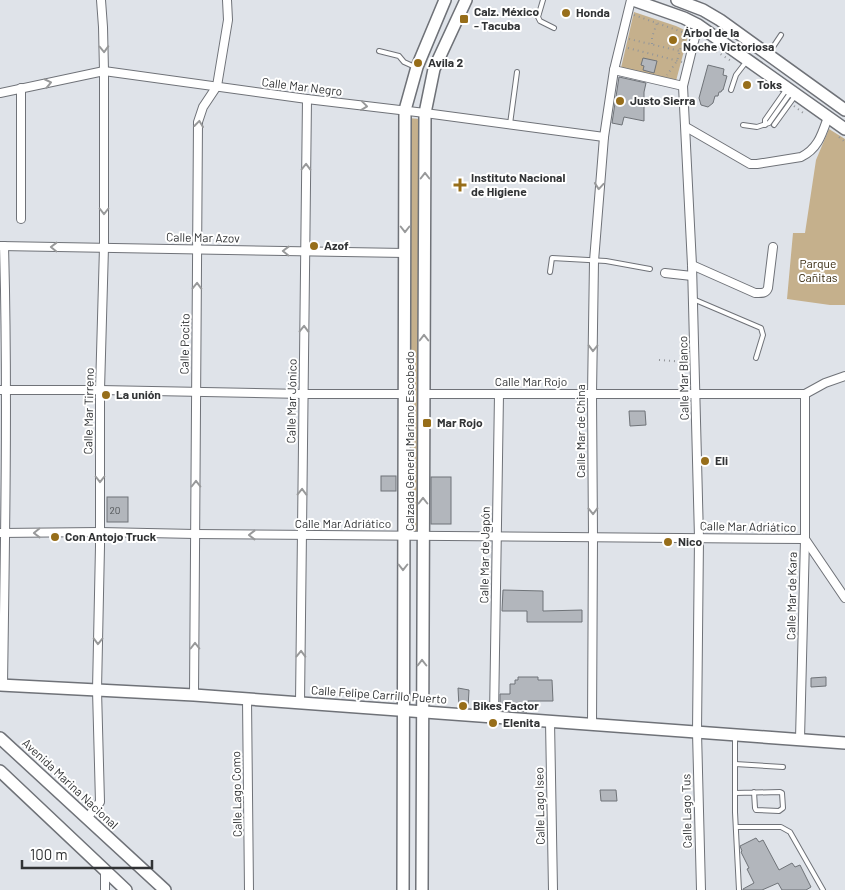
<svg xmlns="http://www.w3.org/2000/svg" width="845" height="890" font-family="Barlow,sans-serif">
	<rect width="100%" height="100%" fill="#dfe3e9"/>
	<g fill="#c5b08c">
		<polygon points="634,12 676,26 689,32 676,81 621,68"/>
		<polygon points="408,118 420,119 420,532 406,532"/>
		<polygon points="829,129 845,139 845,305 830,305 787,299 793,233 805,233 816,160"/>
	</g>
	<g fill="#b2b6bc" stroke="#6f7378">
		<polygon points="643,58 657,61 654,73 643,70 644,66 641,65"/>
		<polygon points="708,65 724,69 723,75 727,76 723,90 722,90 721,92 719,92 718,96 715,96 713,103 708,107 701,105 699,98"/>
		<polygon points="619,77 646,83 644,92 644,121 624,117 622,125 612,123"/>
		<polygon points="629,411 645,411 646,425 630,426"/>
		<rect x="381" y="476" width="15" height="15"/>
		<rect x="431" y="477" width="20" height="47"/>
		<rect x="107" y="497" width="21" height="25"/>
		<polygon points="503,590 543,591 543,611 582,610 582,622 527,622 527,611 502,611"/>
		<polygon points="518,677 538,677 538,680 552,680 553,701 528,701 527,712 500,710 500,694 510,694 510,684 515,684 515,680 518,680"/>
		<polygon points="826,677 826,686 811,687 811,678"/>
		<polygon points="458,688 469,690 468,708 459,707"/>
		<polygon points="600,790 616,790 617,801 601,801"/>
		<polygon points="756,838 759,842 763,840 779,870 792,863 795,867 800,865 811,887 806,890 782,890 778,883 762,890 743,890 743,889 754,883 747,869 749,868 741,852 742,851 740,846"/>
	</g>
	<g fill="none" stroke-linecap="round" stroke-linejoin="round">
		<defs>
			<g id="lane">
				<polyline points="543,0 538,17 540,21 554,28"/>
				<polyline points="379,51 399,56 404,62 415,67"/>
				<polyline points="769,53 781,35"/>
				<polyline points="731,90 736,75 746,62"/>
				<polyline points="510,124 517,72"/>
				<polyline points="743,125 757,127 769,123 791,92"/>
				<polyline points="765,125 765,120 786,90"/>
				<polyline points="774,125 795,96"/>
				<polyline points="550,272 552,258 606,261 650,269"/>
				<polyline points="693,299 761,328 763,335 756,358"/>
				<polyline points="735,737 735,812 739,890"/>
				<polyline points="735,764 783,767"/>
				<polyline points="735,793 780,792 782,793 783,808 779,811 756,810 755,808 754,792"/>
				<polyline points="736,827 781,827 790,832 823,890"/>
			</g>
			<g id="street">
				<polyline points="698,25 683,86 692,265 699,538 697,732 701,890"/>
				<polyline points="614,70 683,86"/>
				<polyline points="21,88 21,219"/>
				<polyline points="0,93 104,71 307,99 425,113 604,137"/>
				<path d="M 686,127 L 750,164 L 757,164 L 801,157 C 818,149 822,134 828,117"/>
				<polyline points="0,246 405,253"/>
				<path d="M 692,265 L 755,293 C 761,293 766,294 768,288 L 773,247"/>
				<polyline points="665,273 692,276"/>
				<polyline points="0,390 100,390 304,394 404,394"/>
				<polyline points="424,394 805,394 825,383 845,376"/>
				<polyline points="0,533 100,532 195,534 805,539"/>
				<polyline points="805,539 845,598"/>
				<path d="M 3,686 C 5,539 8,393 4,246"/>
				<polyline points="194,695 198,122 203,107 217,86 228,20 227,0"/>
				<polyline points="247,699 249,890"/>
				<polyline points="300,703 307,99"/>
				<polyline points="494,717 499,394"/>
				<polyline points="550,721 553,890"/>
				<polyline points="592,725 593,537 592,394 594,261 604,137 614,70 631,0"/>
				<polyline points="800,739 805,539 805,394"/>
				<polyline points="87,818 100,802 97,690 100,546 100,390 104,247 104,71 103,27 101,0"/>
				<polyline points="105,890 105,870"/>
			</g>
			<g id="secondary">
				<polyline points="633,0 684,18 698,25 845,129"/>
				<polyline points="677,0 703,10 720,20 845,110"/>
				<polyline points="0,685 194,695 845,743"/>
				<polyline points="0,738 165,890"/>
				<polyline points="0,771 126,890"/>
				<polyline points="403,890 405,110 417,67 445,0"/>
				<polyline points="422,890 425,113 434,69 466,0"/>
			</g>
		</defs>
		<use href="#lane" stroke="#6f7278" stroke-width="6"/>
		<use href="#street" stroke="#6f7278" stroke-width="10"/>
		<use href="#secondary" stroke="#6f7278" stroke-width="14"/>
		<g stroke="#929599" stroke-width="2" stroke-dasharray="1 4" stroke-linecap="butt">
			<polyline points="634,15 685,33 677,61 667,75"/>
			<polyline points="629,39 680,51"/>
			<polyline points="704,43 731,61"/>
			<polyline points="652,44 652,37 657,23"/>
			<polyline points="628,48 682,62"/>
			<polyline points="794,106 806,115"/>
			<polyline points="839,137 845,142"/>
			<polyline points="659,360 686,362"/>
		</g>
		<use href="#lane" stroke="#fff" stroke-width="4"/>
		<use href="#street" stroke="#fff" stroke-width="8"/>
		<use href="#secondary" stroke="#fff" stroke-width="11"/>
	</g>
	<defs><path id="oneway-chevron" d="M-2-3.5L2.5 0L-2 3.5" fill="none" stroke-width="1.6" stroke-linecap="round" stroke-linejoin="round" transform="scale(1.25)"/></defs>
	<g stroke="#98999a">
		<use href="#oneway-chevron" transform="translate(104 49) rotate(88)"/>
		<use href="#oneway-chevron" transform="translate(48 83) rotate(-12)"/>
		<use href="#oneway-chevron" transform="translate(364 106) rotate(7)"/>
		<use href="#oneway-chevron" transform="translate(199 124) rotate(-83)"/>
		<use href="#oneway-chevron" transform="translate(306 167) rotate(-89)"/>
		<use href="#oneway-chevron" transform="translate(425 176) rotate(-90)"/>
		<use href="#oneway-chevron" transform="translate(599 186) rotate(95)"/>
		<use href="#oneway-chevron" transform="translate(104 211) rotate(90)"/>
		<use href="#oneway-chevron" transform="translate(405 229) rotate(90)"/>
		<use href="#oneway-chevron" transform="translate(54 247) rotate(-179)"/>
		<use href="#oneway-chevron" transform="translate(286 251) rotate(-179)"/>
		<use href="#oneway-chevron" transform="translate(197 286) rotate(-89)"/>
		<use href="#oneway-chevron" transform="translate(304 329) rotate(-89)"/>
		<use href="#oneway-chevron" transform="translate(424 338) rotate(-90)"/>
		<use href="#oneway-chevron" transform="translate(593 348) rotate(91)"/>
		<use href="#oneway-chevron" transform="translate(100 479) rotate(90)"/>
		<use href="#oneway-chevron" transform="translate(196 484) rotate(-90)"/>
		<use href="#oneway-chevron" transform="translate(302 492) rotate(-89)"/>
		<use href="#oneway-chevron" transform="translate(423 501) rotate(-90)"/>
		<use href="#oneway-chevron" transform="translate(593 511) rotate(89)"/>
		<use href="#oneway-chevron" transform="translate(37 533) rotate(179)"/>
		<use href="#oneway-chevron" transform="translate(252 535) rotate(-180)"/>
		<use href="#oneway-chevron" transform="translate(403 567) rotate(90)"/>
		<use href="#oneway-chevron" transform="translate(98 641) rotate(91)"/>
		<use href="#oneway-chevron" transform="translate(195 646) rotate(-90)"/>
		<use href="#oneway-chevron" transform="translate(301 654) rotate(-89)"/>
		<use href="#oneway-chevron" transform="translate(422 663) rotate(-90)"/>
	</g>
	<g fill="#976e1a" stroke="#fff" stroke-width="2">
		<circle cx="566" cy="13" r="5"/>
		<rect x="459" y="14" width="10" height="10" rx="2.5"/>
		<circle cx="673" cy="40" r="5"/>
		<circle cx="418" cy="63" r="5"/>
		<circle cx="747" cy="85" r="5"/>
		<circle cx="620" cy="101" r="5"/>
		<path d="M457.5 177.5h5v5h5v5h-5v5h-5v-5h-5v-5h5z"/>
		<circle cx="314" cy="246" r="5"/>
		<circle cx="106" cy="395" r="5"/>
		<rect x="422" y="418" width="10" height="10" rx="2.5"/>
		<circle cx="705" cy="461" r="5"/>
		<circle cx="55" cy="537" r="5"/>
		<circle cx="668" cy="542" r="5"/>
		<circle cx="463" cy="706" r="5"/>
		<circle cx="493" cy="723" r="5"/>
	</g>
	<g text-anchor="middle" stroke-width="4" stroke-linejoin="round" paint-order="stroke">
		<g font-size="10" fill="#515457">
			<text x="115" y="514">20</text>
		</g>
		<g font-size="12" font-weight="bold" fill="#313335" stroke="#fff" text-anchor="start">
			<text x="474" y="16">Calz. México<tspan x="474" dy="14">- Tacuba</tspan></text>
			<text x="576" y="17">Honda</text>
			<text x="683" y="37">Árbol de la<tspan x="683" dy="14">Noche Victoriosa</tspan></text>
			<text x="428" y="67">Avila 2</text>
			<text x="757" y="89">Toks</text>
			<text x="630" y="105">Justo Sierra</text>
			<text x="471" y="182">Instituto Nacional<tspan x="471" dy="14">de Higiene</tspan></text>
			<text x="324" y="250">Azof</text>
			<text x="116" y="399">La unión</text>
			<text x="437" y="427">Mar Rojo</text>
			<text x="715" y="465">Eli</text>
			<text x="65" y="541">Con Antojo Truck</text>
			<text x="678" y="546">Nico</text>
			<text x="473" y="710">Bikes Factor</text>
			<text x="503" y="727">Elenita</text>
		</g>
		<g font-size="12" fill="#313335" stroke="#fff">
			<text transform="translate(302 87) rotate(7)" y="4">Calle Mar Negro</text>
			<text transform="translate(203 238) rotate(1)" y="4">Calle Mar Azov</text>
			<text transform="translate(185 344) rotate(-89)" y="4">Calle Pocito</text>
			<text transform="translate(684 378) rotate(-91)" y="4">Calle Mar Blanco</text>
			<text x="531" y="386">Calle Mar Rojo</text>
			<text transform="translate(292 401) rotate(-89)" y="4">Calle Mar Jónico</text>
			<text transform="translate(89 411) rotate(-89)" y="4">Calle Mar Tirreno</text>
			<text transform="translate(581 431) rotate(-90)" y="4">Calle Mar de China</text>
			<text transform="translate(410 441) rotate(-90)" y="4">Calzada General Mariano Escobedo</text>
			<text x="343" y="528">Calle Mar Adriático</text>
			<text transform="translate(748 527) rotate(1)" y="4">Calle Mar Adriático</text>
			<text transform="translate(485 555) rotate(-89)" y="4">Calle Mar de Japón</text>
			<text transform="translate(792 596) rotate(-89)" y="4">Calle Mar de Kara</text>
			<text transform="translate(379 695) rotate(4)" y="4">Calle Felipe Carrillo Puerto</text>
			<text transform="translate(70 784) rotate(43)" y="4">Avenida Marina Nacional</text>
			<text transform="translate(237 794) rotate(-91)" y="4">Calle Lago Como</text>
			<text transform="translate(540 806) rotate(-91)" y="4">Calle Lago Iseo</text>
			<text transform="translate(687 811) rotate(-91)" y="4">Calle Lago Tus</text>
		</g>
		<g font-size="12" fill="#38290d" stroke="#fff">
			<text x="818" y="268">Parque<tspan x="818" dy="14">Cañitas</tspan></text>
		</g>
	</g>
	<path d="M22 860v8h130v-8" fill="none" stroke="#313335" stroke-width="2.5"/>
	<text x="30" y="860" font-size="15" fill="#313335" stroke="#ffffff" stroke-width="4" paint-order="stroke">100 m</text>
</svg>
